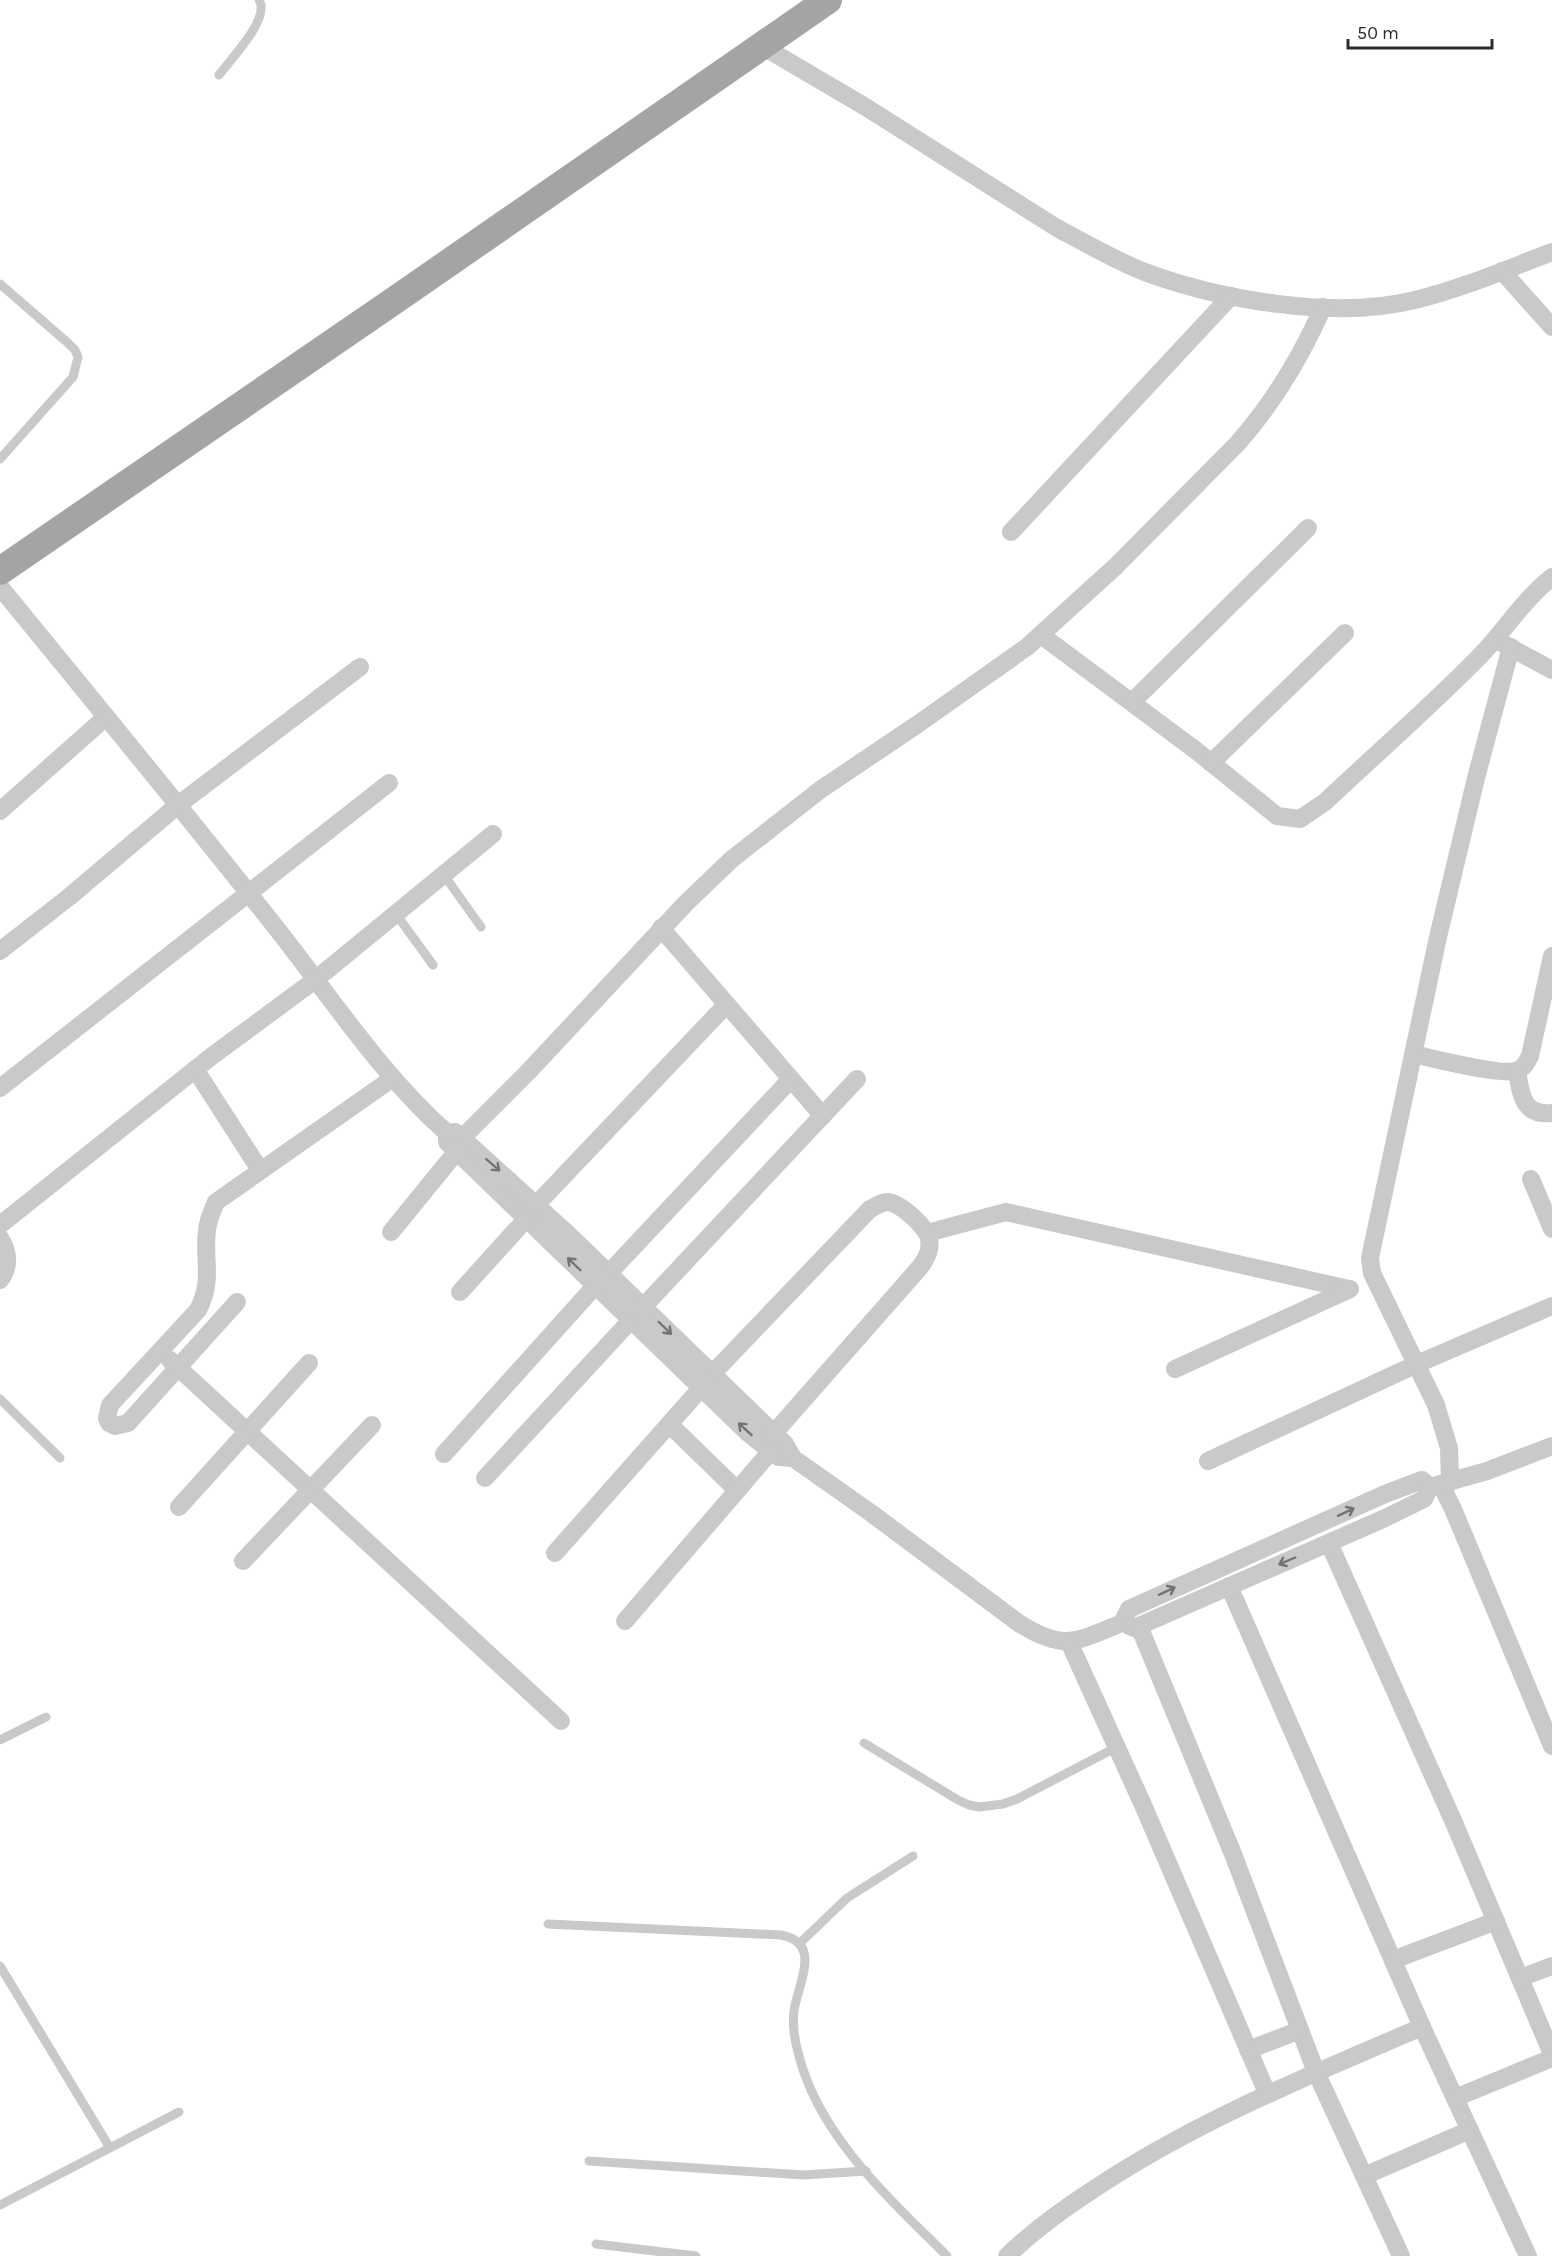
<svg xmlns="http://www.w3.org/2000/svg" width="1552" height="2256" font-family="Karla,sans-serif">
	<rect width="100%" height="100%" fill="#fff"/>
	<g fill="none" stroke-linecap="round" stroke-linejoin="round">
		<g stroke="#c9c9c9" stroke-width="9">
			<path d="M 219,75 C 230,60 271,18 259,0"/>
			<polyline points="0,284 68,343 75,350 78,357 73,377 0,459"/>
			<polyline points="444,875 481,927"/>
			<polyline points="396,914 433,965"/>
			<polyline points="0,1399 60,1458"/>
			<polyline points="0,1740 46,1717"/>
			<polyline points="864,1743 958,1800 969,1805 979,1807 1003,1804 1017,1799 1117,1747"/>
			<path d="M 548,1924 L 781,1935 C 823,1943 798,1983 794,2011 C 792,2026 795,2042 799,2056 C 820,2137 890,2199 947,2256"/>
			<polyline points="800,1943 847,1898 913,1856"/>
			<polyline points="0,1966 110,2148"/>
			<polyline points="589,2161 803,2175 866,2171"/>
			<polyline points="0,2205 179,2112"/>
			<polyline points="596,2244 696,2256"/>
		</g>
		<g stroke="#c9c9c9" stroke-width="18">
			<path d="M 762,46 L 864,106 L 1057,228 C 1085,243 1113,259 1142,271 C 1219,300 1334,320 1415,300 C 1461,289 1507,269 1552,252"/>
			<polyline points="1502,271 1552,327"/>
			<polyline points="1011,532 1231,296"/>
			<path d="M 0,587 C 94,702 189,817 281,934 C 334,1002 382,1075 447,1133 L 447,1142 L 748,1433 L 778,1457 L 793,1458"/>
			<path d="M 1041,635 L 1198,752 L 1277,816 L 1300,819 L 1325,802 C 1377,753 1431,706 1480,656 C 1505,630 1524,599 1552,577"/>
			<polyline points="1502,643 1552,670"/>
			<polyline points="1132,702 1308,528"/>
			<polyline points="1211,763 1345,633"/>
			<polyline points="0,811 106,717"/>
			<polyline points="661,928 823,1116"/>
			<polyline points="0,951 69,897 178,805 360,667"/>
			<path d="M 1413,1054 C 1432,1058 1504,1077 1518,1070 C 1524,1068 1527,1062 1530,1056 L 1552,956"/>
			<polyline points="195,1069 260,1170"/>
			<path d="M 1517,1071 C 1521,1094 1522,1116 1552,1113"/>
			<polyline points="0,1088 389,783"/>
			<path d="M 447,1133 L 455,1132 L 462,1138 L 570,1236 L 785,1444 L 793,1458 L 871,1513 L 1020,1624 C 1065,1652 1077,1641 1122,1623 L 1129,1609 L 1385,1494 L 1422,1480 L 1430,1487"/>
			<path d="M 462,1138 L 528,1072 L 686,903 L 732,859 L 820,790 L 918,724 L 1027,647 L 1116,566 L 1238,443 C 1274,402 1301,357 1323,307"/>
			<polyline points="1531,1179 1552,1229"/>
			<polyline points="536,1205 726,1005"/>
			<polyline points="0,1225 212,1056 315,980 493,834"/>
			<polyline points="391,1232 457,1151"/>
			<polyline points="927,1233 1006,1212 1349,1289"/>
			<path d="M 0,1238 C 9,1252 10,1267 0,1280"/>
			<polyline points="609,1273 790,1080"/>
			<polyline points="460,1292 527,1218"/>
			<path d="M 237,1302 L 128,1423 L 115,1426 L 109,1423 L 107,1418 L 110,1405 L 198,1310 C 214,1279 203,1261 207,1230 C 208,1220 212,1211 216,1202 L 393,1078"/>
			<polyline points="643,1307 857,1079"/>
			<polyline points="170,1360 561,1721"/>
			<polyline points="1175,1369 1350,1289"/>
			<path d="M 713,1373 L 870,1209 C 876,1206 881,1202 888,1202 C 900,1203 927,1227 929,1239 C 931,1250 927,1257 921,1266 L 774,1433"/>
			<polyline points="669,1424 737,1490"/>
			<polyline points="444,1454 596,1285"/>
			<polyline points="1208,1461 1417,1364 1552,1306"/>
			<polyline points="485,1478 632,1319"/>
			<polyline points="1450,1482 1449,1448 1436,1405 1372,1273 1370,1258 1438,937 1476,778 1511,647"/>
			<polyline points="1441,1485 1453,1509 1552,1746"/>
			<polyline points="179,1507 309,1363"/>
			<polyline points="1329,1543 1455,1825 1552,2054"/>
			<polyline points="555,1553 702,1387"/>
			<polyline points="243,1561 372,1425"/>
			<polyline points="1229,1586 1422,2027 1528,2256"/>
			<polyline points="625,1621 771,1451"/>
			<polyline points="1129,1626 1134,1628 1139,1626 1383,1519 1424,1499 1430,1487 1487,1471 1552,1446"/>
			<polyline points="1139,1626 1233,1854 1316,2072 1401,2256"/>
			<polyline points="1069,1642 1143,1805 1267,2093"/>
			<polyline points="1393,1960 1496,1921"/>
			<polyline points="1520,1978 1552,1966"/>
			<polyline points="1248,2050 1300,2030"/>
			<polyline points="1455,2098 1552,2058"/>
			<polyline points="1364,2176 1470,2130"/>
			<path d="M 1007,2256 C 1034,2230 1063,2209 1094,2189 C 1196,2121 1310,2075 1422,2027"/>
		</g>
		<polyline stroke="#a4a4a4" stroke-width="28" points="0,571 398,298 828,0"/>
	</g>
	<defs><path id="oneway-shaft" d="M-6 0H5M1.5-3L5.5 0L1.5 3" fill="none" stroke-width="1.6" stroke-linecap="round" stroke-linejoin="round" transform="scale(1.5)"/></defs>
	<g stroke="#737373">
		<use href="#oneway-shaft" transform="translate(493 1165) rotate(41)"/>
		<use href="#oneway-shaft" transform="translate(574 1264) rotate(-136)"/>
		<use href="#oneway-shaft" transform="translate(665 1328) rotate(44)"/>
		<use href="#oneway-shaft" transform="translate(745 1429) rotate(-137)"/>
		<use href="#oneway-shaft" transform="translate(1346 1512) rotate(-25)"/>
		<use href="#oneway-shaft" transform="translate(1287 1561) rotate(157)"/>
		<use href="#oneway-shaft" transform="translate(1167 1591) rotate(-25)"/>
	</g>
	<path d="M1348 39v9h144v-9" fill="none" stroke="#2c2c2c" stroke-width="3"/>
	<text x="1357" y="39" font-size="18" fill="#2c2c2c" stroke="#ffffff" stroke-width="4.5" paint-order="stroke">50 m</text>
</svg>
